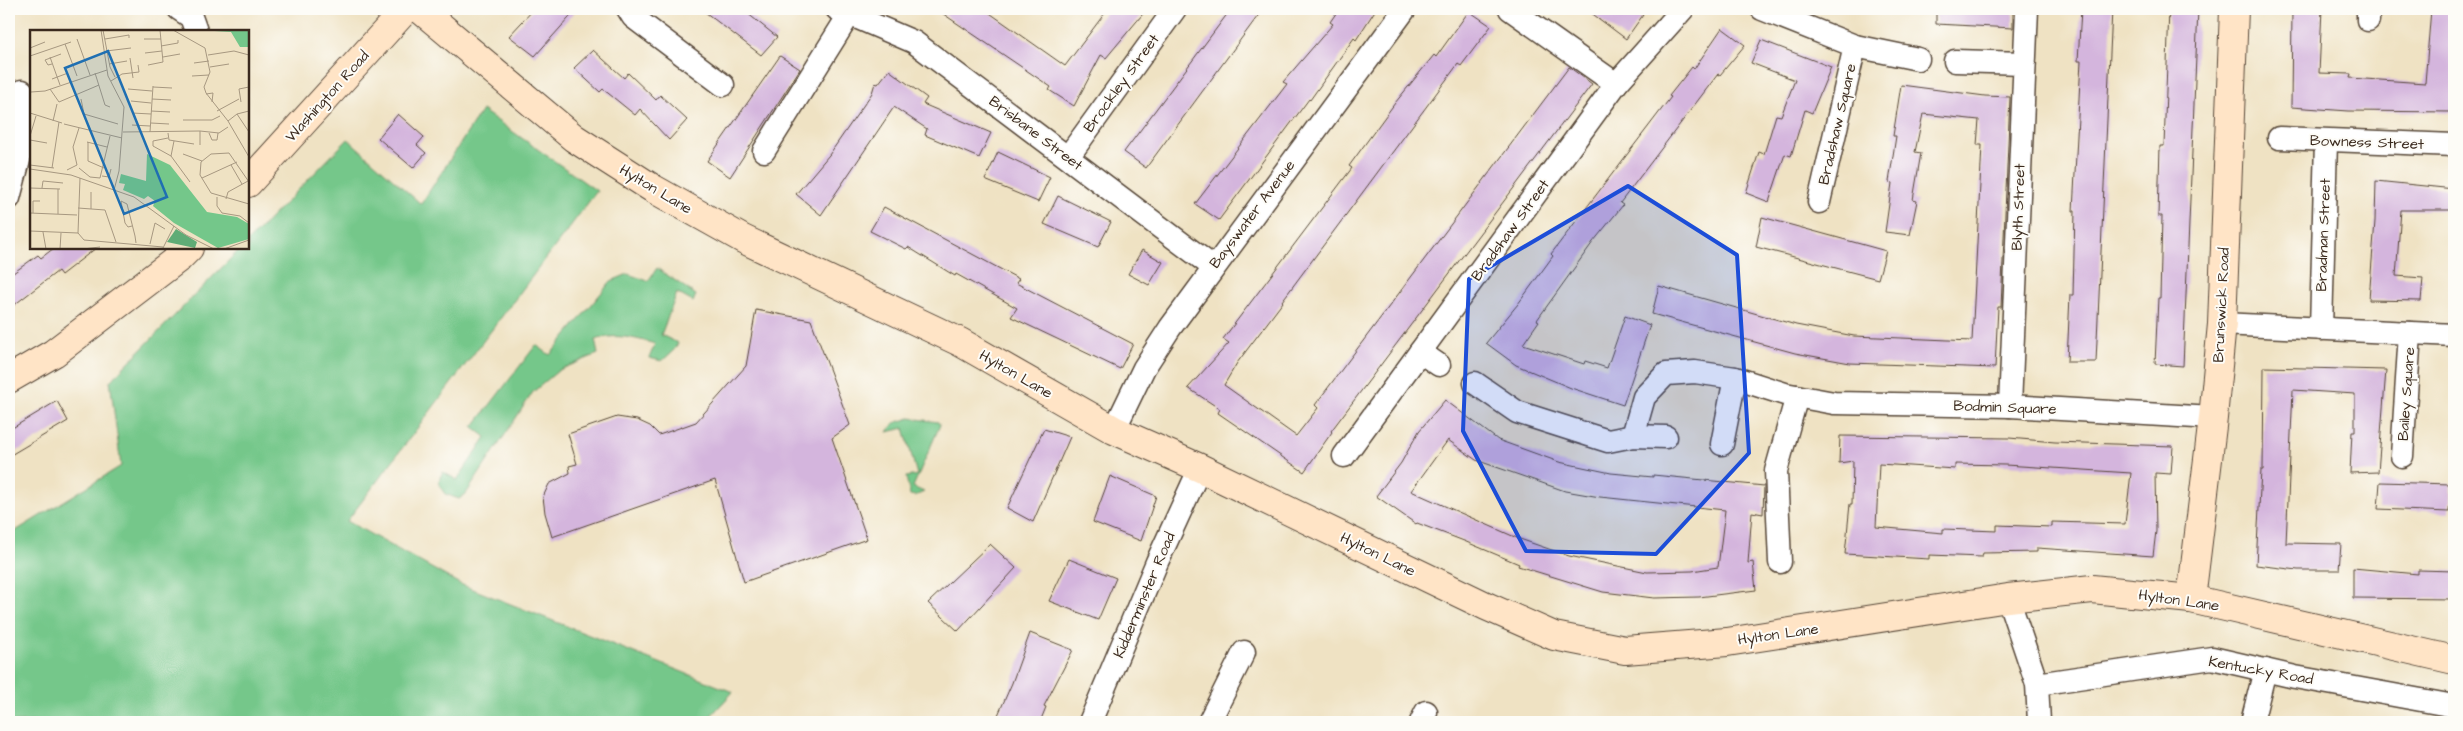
<svg xmlns="http://www.w3.org/2000/svg" width="2463" height="731" font-family="'Architects Daughter',sans-serif">
	<rect width="100%" height="100%" fill="#fdfcf7"/>
	<filter id="ink" filterUnits="userSpaceOnUse"><feTurbulence type="fractalNoise" baseFrequency=".02" numOctaves="2"/><feDisplacementMap in="SourceGraphic" scale="10" xChannelSelector="R" yChannelSelector="G"/><feConvolveMatrix kernelMatrix="1 2 1 2 8 2 1 2 1" color-interpolation-filters="sRGB"/></filter>
	<filter id="wash" filterUnits="userSpaceOnUse"><feTurbulence type="fractalNoise" baseFrequency=".0096" numOctaves="4" result="noise"/><feDisplacementMap in="SourceGraphic" scale="20" xChannelSelector="R" yChannelSelector="G"/><feGaussianBlur stdDeviation="1.12" result="paint"/><feColorMatrix in="noise" values="0 0 0 0 0 0 0 0 0 0 0 0 0 0 0 0 0 1.4 0 .05"/><feComposite in="paint" operator="in"/></filter>
	<g filter="url(#wash)">
		<rect width="100%" height="100%" fill="#efe2c3"/>
		<g fill="#74c78a" stroke="#587854">
			<polygon points="482,110 597,191 347,521 460,584 733,692 705,722 9,722 9,535 121,466 110,381 241,248 248,248 248,241 348,139 421,204"/>
			<path d="M 657,268 L 696,295 L 693,302 L 677,293 L 661,335 L 678,343 L 674,350 L 662,361 L 649,358 L 655,344 C 635,338 615,333 595,340 L 598,354 L 559,370 L 533,392 L 466,494 L 459,499 L 445,494 C 439,486 437,480 443,472 L 457,480 L 486,437 L 473,427 L 536,345 L 550,355 L 611,281 L 628,274 L 648,281 Z"/>
			<polygon points="910,418 938,422 940,425 913,487 924,492 915,496 910,495 906,477 917,475 904,428 888,432 894,423"/>
		</g>
		<g id="blocks">
			<g fill="#d4b5dd" fill-rule="evenodd">
				<polygon points="534,9 577,9 535,56 509,36"/>
				<polygon points="701,9 742,9 777,37 761,55"/>
				<polygon points="936,9 984,9 1065,66 1108,9 1147,9 1106,58 1101,55 1074,106 1049,90 1051,87"/>
				<polygon points="1231,9 1263,9 1146,168 1124,152"/>
				<polygon points="1339,9 1376,9 1356,40 1354,38 1310,100 1309,99 1219,220 1195,204 1287,84 1283,82 1333,24 1330,22"/>
				<polygon points="1586,9 1633,9 1643,15 1626,39"/>
				<polygon points="1936,9 2013,9 2013,28 1936,24"/>
				<polygon points="2081,9 2112,9 2096,362 2067,362 2070,295 2073,295 2075,211 2073,211 2081,61 2078,61"/>
				<polygon points="2169,9 2198,9 2183,366 2155,364 2158,298 2160,298 2162,216 2158,216 2160,146 2164,146"/>
				<polygon points="2292,9 2322,9 2319,73 2351,74 2350,78 2425,83 2431,9 2454,9 2454,112 2349,111 2291,107"/>
				<polygon points="1469,11 1491,26 1461,66 1458,64 1282,301 1283,302 1237,363 1224,385 1296,436 1318,408 1315,405 1569,67 1592,84 1331,431 1332,432 1304,472 1218,413 1220,409 1188,388 1229,343 1223,339 1352,168 1349,166 1395,103 1434,55 1436,57"/>
				<polygon points="1722,28 1745,45 1720,75 1718,74 1620,203 1623,205 1593,242 1537,320 1539,321 1523,344 1584,364 1585,361 1607,368 1625,316 1650,325 1623,405 1571,388 1516,365 1486,343 1518,304 1553,256 1551,254 1671,97 1669,96 1692,67 1694,69"/>
				<polygon points="1761,40 1831,67 1812,113 1805,110 1791,156 1785,154 1769,202 1746,193 1759,152 1764,154 1776,115 1781,116 1795,80 1751,63"/>
				<polygon points="593,50 624,78 628,73 656,100 660,95 687,120 669,140 640,109 635,115 603,89 600,92 574,68"/>
				<polygon points="780,56 800,69 730,177 707,161"/>
				<polygon points="889,70 927,98 923,104 991,133 979,158 925,135 927,129 894,107 821,215 796,194 829,155 872,93 875,83 878,84"/>
				<polygon points="1901,85 1985,96 2010,97 2001,307 1998,307 1995,368 1850,363 1795,353 1652,314 1659,286 1796,325 1854,336 1972,341 1982,145 1977,145 1979,120 1923,114 1915,152 1921,153 1913,200 1917,201 1910,235 1885,232 1892,183 1889,182 1896,136 1893,136"/>
				<polygon points="398,114 424,137 417,145 426,153 413,168 378,138"/>
				<polygon points="998,152 1050,177 1038,202 985,180"/>
				<polygon points="2376,181 2454,189 2454,210 2401,210 2396,276 2423,278 2421,301 2369,300 2375,221"/>
				<polygon points="1058,196 1111,222 1098,247 1044,224"/>
				<polygon points="884,207 1019,279 1016,283 1133,344 1120,369 1011,317 1017,308 956,274 955,276 908,247 906,249 870,231"/>
				<polygon points="1762,217 1886,251 1878,279 1756,247"/>
				<polygon points="54,248 96,248 61,275 58,271 9,309 9,276 38,255 41,258"/>
				<polygon points="1142,250 1163,262 1149,285 1128,274"/>
				<polygon points="756,310 811,320 850,425 832,438 867,539 744,582 715,480 552,537 545,513 543,497 549,484 570,473 569,466 577,464 568,434 617,417 637,420 650,426 659,435 696,422 746,366"/>
				<polygon points="2264,367 2386,370 2378,472 2350,473 2352,431 2355,431 2355,394 2293,390 2286,543 2341,544 2339,570 2298,570 2256,565 2261,470 2263,470"/>
				<path d="M 1445,400 L 1498,440 L 1559,462 L 1611,473 L 1653,477 L 1653,475 L 1764,486 L 1763,514 L 1752,512 L 1748,563 L 1753,562 L 1756,590 L 1699,597 L 1654,598 L 1603,592 L 1518,566 L 1519,564 L 1464,541 L 1417,523 L 1416,524 L 1376,496 L 1401,463 L 1419,431 ZM 1448,440 L 1476,460 L 1565,491 L 1600,497 L 1725,510 L 1718,567 L 1692,571 L 1647,572 L 1569,556 L 1517,538 L 1411,491 Z"/>
				<polygon points="57,401 68,421 9,456 9,430"/>
				<polygon points="1044,429 1070,437 1033,522 1007,508"/>
				<path d="M 1840,436 L 2009,438 L 2055,442 L 2173,446 L 2171,474 L 2155,473 L 2156,531 L 2153,556 L 2037,548 L 2037,552 L 1983,553 L 1982,557 L 1929,555 L 1929,559 L 1845,554 L 1850,504 L 1852,504 L 1853,461 L 1839,463 ZM 1879,464 L 1955,469 L 1955,464 L 2005,465 L 2131,473 L 2125,524 L 2052,522 L 2052,527 L 1997,525 L 1997,531 L 1943,529 L 1943,533 L 1876,527 Z"/>
				<polygon points="1110,476 1156,496 1141,541 1093,522"/>
				<polygon points="2380,482 2451,484 2449,512 2378,509"/>
				<polygon points="990,544 1016,568 958,631 928,603"/>
				<polygon points="1069,559 1116,578 1098,620 1049,601"/>
				<polygon points="2353,568 2418,574 2418,570 2454,571 2454,599 2353,598"/>
				<polygon points="1030,633 1073,650 1044,706 1046,707 1040,722 995,722 1012,683"/>
			</g>
		</g>
	</g>
	<g filter="url(#ink)">
		<use href="#blocks" fill-opacity="0" stroke="#564637" stroke-width="1"/>
		<g fill="none" stroke-linecap="round" stroke-linejoin="round">
			<defs>
				<g id="street">
					<polyline points="179,9 191,17 196,31"/>
					<polyline points="628,9 633,17 723,85"/>
					<polyline points="837,9 914,42 1213,267"/>
					<polyline points="1510,9 1616,84"/>
					<polyline points="1762,9 1855,46 1918,59"/>
					<polyline points="2368,20 2368,9"/>
					<polyline points="1955,61 2024,63"/>
					<polyline points="2279,138 2454,145"/>
					<polyline points="764,151 849,15"/>
					<polyline points="1068,157 1175,9"/>
					<polyline points="9,198 19,160 22,91"/>
					<polyline points="1819,202 1855,46"/>
					<polyline points="2222,324 2454,335"/>
					<polyline points="2321,329 2326,141"/>
					<polyline points="1420,352 1439,365"/>
					<polyline points="1475,383 1517,412 1608,441 1633,436 1666,437"/>
					<polyline points="2010,406 2027,9"/>
					<polyline points="1114,430 1144,368 1170,328 1405,9"/>
					<polyline points="1633,436 1644,397 1666,374 1695,372 1735,378 1785,394 1834,403 2010,406 2213,418"/>
					<polyline points="1722,444 1735,378"/>
					<polyline points="1344,456 1616,84 1683,9"/>
					<polyline points="2402,456 2410,333"/>
					<polyline points="1780,562 1776,471 1797,396"/>
					<polyline points="2008,598 2037,684 2039,722"/>
					<polyline points="2037,684 2212,658 2295,677 2454,706"/>
					<polyline points="1090,722 1157,562 1200,468"/>
					<polyline points="1209,722 1244,652"/>
					<polyline points="1421,722 1426,712"/>
					<polyline points="2252,722 2265,670"/>
				</g>
				<g id="secondary">
					<polyline points="420,9 574,138 652,188 743,239 960,342 1114,430 1200,468 1486,606 1554,636 1625,650 1727,642 2008,598 2092,589 2191,599 2454,660"/>
					<polyline points="248,183 406,9"/>
					<polyline points="9,379 54,353 180,257 189,248"/>
					<polyline points="2191,599 2213,418 2222,324 2234,9"/>
				</g>
			</defs>
			<use href="#street" stroke="#564637" stroke-width="25"/>
			<use href="#secondary" stroke="#564637" stroke-width="30"/>
			<use href="#street" stroke="#fff" stroke-width="22"/>
			<use href="#secondary" stroke="#ffe4c6" stroke-width="28"/>
		</g>
	</g>
	<path fill="#1d4ed8" fill-opacity="0.2" stroke="#1d4ed8" stroke-width="4" stroke-linejoin="round" d="M 1628,186 L 1737,255 L 1749,453 L 1656,554 L 1526,551 L 1463,431 L 1469,279 Z"/>
	<g text-anchor="middle" stroke-width="4" stroke-linejoin="round" paint-order="stroke">
		<g font-size="15" fill="#3b2a1e" stroke="#fdfcf7">
			<text transform="translate(1121 83) rotate(-54)" y="5">Brockley Street</text>
			<text transform="translate(327 96) rotate(-48)" y="5">Washington Road</text>
			<text transform="translate(1837 124) rotate(-77)" y="5">Bradshaw Square</text>
			<text transform="translate(1036 133) rotate(37)" y="5">Brisbane Street</text>
			<text transform="translate(2367 142) rotate(2)" y="5">Bowness Street</text>
			<text transform="translate(656 189) rotate(31)" y="5">Hylton Lane</text>
			<text transform="translate(2018 207) rotate(-88)" y="5">Blyth Street</text>
			<text transform="translate(1252 214) rotate(-53)" y="5">Bayswater Avenue</text>
			<text transform="translate(1510 230) rotate(-54)" y="5">Bradshaw Street</text>
			<text transform="translate(2323 235) rotate(-88)" y="5">Bradman Street</text>
			<text transform="translate(2221 305) rotate(-87)" y="5">Brunswick Road</text>
			<text transform="translate(1016 374) rotate(30)" y="5">Hylton Lane</text>
			<text transform="translate(2406 394) rotate(-86)" y="5">Bailey Square</text>
			<text transform="translate(2005 407) rotate(2)" y="5">Bodmin Square</text>
			<text transform="translate(1378 554) rotate(26)" y="5">Hylton Lane</text>
			<text transform="translate(1144 595) rotate(-67)" y="5">Kidderminster Road</text>
			<text transform="translate(2179 600) rotate(8)" y="5">Hylton Lane</text>
			<text transform="translate(1778 634) rotate(-8)" y="5">Hylton Lane</text>
			<text transform="translate(2261 670) rotate(10)" y="5">Kentucky Road</text>
		</g>
	</g>
	<g transform="translate(30 30)">
		<rect width="219" height="219" fill="#efe2c3"/>
		<path d="M 168,0 L 219,0 L 219,17 L 210,17 L 201,2 ZM 117,124 L 140,135 L 177,182 L 207,187 L 219,194 L 219,209 L 188,218 L 144,193 L 123,176 L 125,171 L 118,166 L 114,169 L 93,160 L 95,154 L 89,153 L 91,144 L 116,151 Z" fill="#74c78a"/>
		<path d="M 146,199 L 167,212 L 165,218 L 137,212 Z" fill="#5fac76"/>
		<path fill="none" stroke="#a79881" stroke-width="1" d="M 71,0 L 78,46 L 94,77 L 89,141 L 84,160M 73,0 L 80,37 L 85,47M 143,0 L 175,18 L 180,42 L 174,57 L 176,63 L 198,91 L 219,127M 47,9 L 60,45M 75,9 L 99,5 L 99,8M 114,9 L 131,9M 35,14 L 47,46M 131,16 L 148,13 L 148,10M 0,18 L 15,12M 76,21 L 101,18M 115,23 L 132,21M 178,25 L 204,21 L 219,25M 0,26 L 41,12M 20,27 L 30,55M 133,27 L 150,24M 100,28 L 103,48M 164,33 L 179,31M 22,34 L 18,35 L 15,30 L 31,24M 79,34 L 97,31M 118,35 L 133,32 L 130,0M 180,37 L 199,34M 65,43 L 75,75 L 80,77M 162,46 L 179,45M 22,49 L 38,43M 81,51 L 92,44 L 109,42 L 108,35M 0,54 L 0,76M 123,57 L 142,58M 20,59 L 29,72 L 69,55M 98,59 L 122,61M 1,62 L 15,61 L 77,40M 176,64 L 183,63 L 182,72M 51,69 L 54,84 L 88,94M 122,69 L 141,70M 101,71 L 121,73M 211,72 L 209,59 L 219,57M 121,81 L 140,82M 187,81 L 209,69M 0,83 L 32,93M 102,83 L 121,84M 207,84 L 219,102M 153,90 L 182,90 L 190,86M 23,91 L 27,74M 198,91 L 207,84 L 219,81M 121,93 L 139,94M 34,94 L 92,108M 102,95 L 120,96M 93,102 L 170,101M 120,102 L 123,56M 138,103 L 139,110 L 164,114M 179,103 L 182,110 L 187,110 L 188,103M 0,106 L 6,86M 138,108 L 123,111 L 123,116 L 141,126M 0,110 L 17,113M 144,111 L 141,126 L 160,152M 57,112 L 77,117M 58,112 L 58,131 L 74,138M 170,115 L 170,101 L 189,103 L 198,97M 153,124 L 172,131M 0,135 L 24,138M 201,135 L 212,154M 22,138 L 29,92M 49,138 L 60,147 L 70,148 L 80,106M 0,139 L 41,145 L 104,167 L 156,205 L 184,219M 37,140 L 47,135 L 43,117 L 49,98M 72,146 L 79,147 L 81,139M 172,148 L 207,132M 219,152 L 199,123 L 181,124 L 171,132 L 170,145 L 181,163 L 219,174M 0,158 L 30,159M 12,158 L 13,151 L 33,153M 187,167 L 187,176 L 192,183 L 210,186 L 219,193M 196,169 L 198,162 L 218,151M 48,178 L 75,180 L 86,212M 61,179 L 61,162M 0,183 L 47,185M 3,183 L 3,171 L 10,171M 28,184 L 28,159M 102,196 L 98,197 L 95,193 L 91,171 L 97,174 L 105,206 L 106,213M 0,201 L 48,203M 13,202 L 16,219M 48,203 L 54,210 L 133,217M 48,203 L 50,148M 120,214 L 125,193 L 135,199M 133,218 L 144,196M 30,219 L 31,203M 53,219 L 70,217M 194,219 L 219,210"/>
		<path fill="#1f6fb2" fill-opacity="0.15" stroke="#1f6fb2" stroke-width="2.5" d="M 78,21 L 137,167 L 94,184 L 35,38 Z"/>
		<rect width="219" height="219" fill="none" stroke="#3b2a1e" stroke-width="2.5"/>
	</g>
	<rect width="2463" height="731" fill="none" stroke="#fdfcf7" stroke-width="30"/>
</svg>
